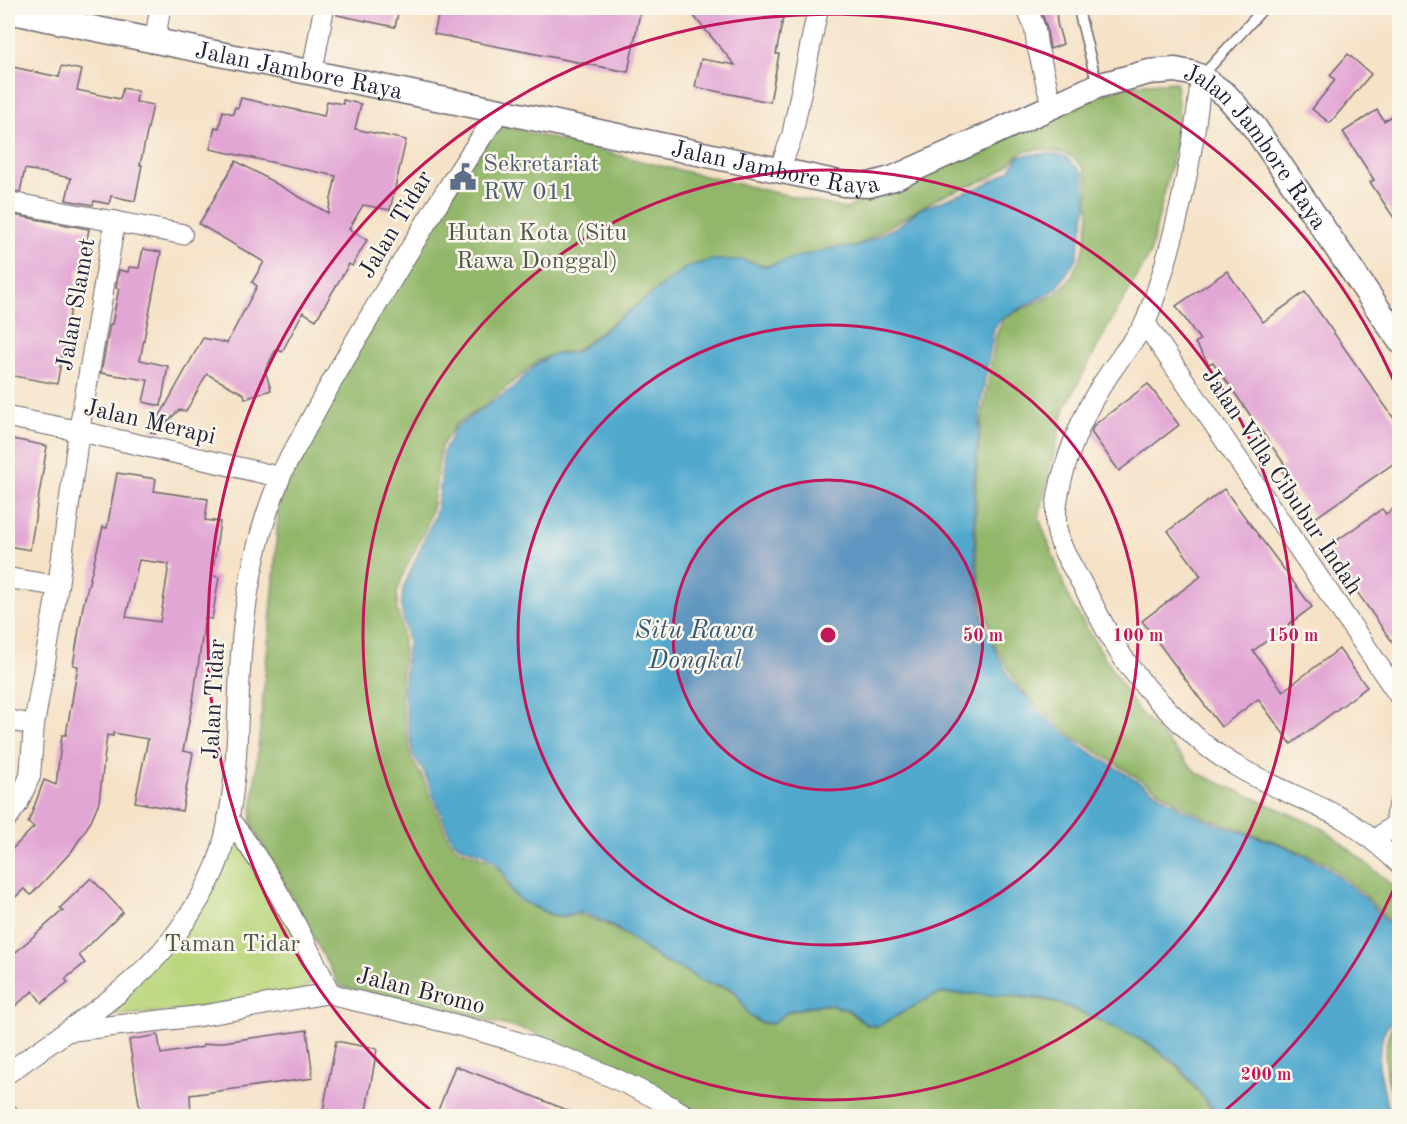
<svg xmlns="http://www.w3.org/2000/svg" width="1407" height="1124" font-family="'Old Standard TT',serif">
	<rect width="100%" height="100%" fill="#fbf7ec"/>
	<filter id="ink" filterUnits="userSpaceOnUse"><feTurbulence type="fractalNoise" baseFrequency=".0167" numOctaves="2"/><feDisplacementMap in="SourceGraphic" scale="12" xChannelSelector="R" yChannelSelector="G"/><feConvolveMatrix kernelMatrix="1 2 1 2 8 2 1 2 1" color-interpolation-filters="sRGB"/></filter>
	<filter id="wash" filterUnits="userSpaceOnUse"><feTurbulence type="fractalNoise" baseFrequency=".008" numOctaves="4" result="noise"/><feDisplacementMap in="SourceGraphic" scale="24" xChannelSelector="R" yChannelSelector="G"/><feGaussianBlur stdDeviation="1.35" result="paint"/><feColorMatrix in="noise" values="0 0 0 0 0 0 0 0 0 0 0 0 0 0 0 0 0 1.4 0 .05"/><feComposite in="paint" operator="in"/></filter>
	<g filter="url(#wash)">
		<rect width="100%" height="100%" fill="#f5e2c7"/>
		<polygon fill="#bad67b" stroke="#6e7c5b" stroke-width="1.5" points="237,840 279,901 316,979 297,992 177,1011 115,1015 111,999 214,873 227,842"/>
		<g fill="#93b76b" stroke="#5a6c53" stroke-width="1.5">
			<polygon points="1176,82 1180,126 1150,254 1108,327 1064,410 1039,518 1070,601 1136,708 1197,773 1324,829 1399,890 1399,932 1365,895 1325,862 1284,845 1207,818 1181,805 1073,737 1032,701 1017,684 995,645 981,596 976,547 976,478 981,424 996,335 1005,317 1056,294 1071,278 1084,249 1089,215 1087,179 1084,168 1072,157 1063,153 1042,149 1022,152 1005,168 990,178 939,197 855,247 838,247 765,266 744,260 712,260 687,267 575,351 552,354 538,361 483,407 455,425 441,447 433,504 426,528 404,572 397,593 397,610 401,623 404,652 401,677 401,699 411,758 423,778 449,840 459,849 486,859 496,867 502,874 509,890 521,901 550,915 563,917 579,914 606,924 626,935 661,961 687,972 699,981 731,990 737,995 748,1015 759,1023 772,1024 788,1012 820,1005 833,1006 847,1010 866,1025 877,1027 929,998 942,994 987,994 1045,1000 1070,1008 1115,1027 1150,1045 1178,1067 1217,1116 705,1116 530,1031 340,986 251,823 274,581 280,478 334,367 499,125 657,165 846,209 994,132 1129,85"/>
			<path d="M 1399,1016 L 1399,1116 L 1394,1116 L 1395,1109 C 1387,1077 1376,1044 1399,1016 Z"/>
		</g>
		<polygon fill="#51a9ce" stroke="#3a6684" stroke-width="1.5" points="1048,153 1066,157 1083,173 1087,204 1077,257 1057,289 1004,317 994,328 981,403 974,483 974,547 979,594 984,621 992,643 1012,682 1042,714 1082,747 1182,809 1211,822 1284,846 1324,865 1365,898 1387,922 1400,937 1399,1010 1384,1032 1380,1049 1379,1065 1389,1116 1219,1116 1179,1066 1150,1044 1071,1007 1045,999 1020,996 943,993 928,998 878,1026 866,1024 849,1010 834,1005 820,1004 788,1011 771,1024 759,1021 749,1015 735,991 728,987 700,981 688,972 663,961 610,924 584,913 573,913 562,916 550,914 520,900 511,890 505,875 496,863 483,854 460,846 451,838 424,772 413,755 403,690 408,642 401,608 403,588 435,515 440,490 443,453 455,428 511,389 538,363 552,355 576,352 687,267 712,260 744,260 765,267 804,255 838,247 855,248 896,227 920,209 987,184 1009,171 1019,156"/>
		<g id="blocks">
			<g fill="#e2a6d4" fill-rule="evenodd">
				<polygon points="338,8 399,8 395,27 337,15"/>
				<polygon points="440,8 641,8 628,72 434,34"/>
				<polygon points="687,8 779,8 778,12 784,13 776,54 779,54 770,102 695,87 701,59 735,65"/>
				<polygon points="1040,8 1056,8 1057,23 1063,44 1050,49 1046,25"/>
				<polygon points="1348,54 1371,74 1330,123 1312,109 1335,80 1330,75"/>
				<polygon points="8,66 59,77 62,66 82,70 77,90 120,99 123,88 138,91 136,102 153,105 140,165 142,165 135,201 111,196 109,204 94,201 93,205 66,200 71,178 25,169 20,192 8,190"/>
				<polygon points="241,98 324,116 327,101 343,104 343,100 361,104 355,129 406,140 390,210 363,205 349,229 367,240 352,266 349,264 316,320 303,312 282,352 276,349 265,370 271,390 245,399 244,394 207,374 186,411 179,410 155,434 151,432 203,338 227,343 257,286 252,282 264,262 199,224 236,161 328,213 336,176 210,149 215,127 219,128 223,111 233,114 235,107 238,108"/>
				<polygon points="1377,110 1384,121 1400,111 1400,227 1370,182 1374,180 1343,132"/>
				<polygon points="8,214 89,229 81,269 78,269 57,384 8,375"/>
				<polygon points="143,249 161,252 140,360 168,366 161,406 143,402 148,380 101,373 110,324 112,324 119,288 116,288 119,270 128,272 129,267 139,268"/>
				<polygon points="1227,271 1263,322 1305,292 1400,427 1400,459 1315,518 1280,468 1285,465 1213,362 1209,364 1195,343 1200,340 1176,306"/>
				<polygon points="1148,384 1179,425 1119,471 1091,432 1094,425"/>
				<polygon points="8,438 47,446 30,550 8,546"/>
				<path d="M 117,473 L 156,479 L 154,491 L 208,499 L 205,520 L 220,522 L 212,576 L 219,577 L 212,619 L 205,618 L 193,701 L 183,751 L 193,753 L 182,811 L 135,802 L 148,739 L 113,733 L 113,736 L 107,735 L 99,802 L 90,823 L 72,851 L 31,895 L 24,889 L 8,904 L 8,853 L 34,827 L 28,823 L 44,780 L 56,785 L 62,735 L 66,735 L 78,666 L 73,665 L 83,606 L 103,527 L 107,528 ZM 139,560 L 169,564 L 160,622 L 126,617 Z"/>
				<polygon points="1224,489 1312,607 1253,651 1283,691 1339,649 1367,687 1291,744 1258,699 1221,727 1142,621 1201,576 1168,531"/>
				<polygon points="1400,504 1400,653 1326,548 1382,509 1386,514"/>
				<polygon points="91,878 123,912 79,955 85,963 65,979 68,982 42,1003 33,991 8,1012 8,959 63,910 60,908"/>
				<polygon points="307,1030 313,1078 190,1095 191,1116 141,1116 129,1040 158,1035 161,1054 203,1047 203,1045"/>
				<polygon points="336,1041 377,1049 365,1116 322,1116"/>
				<polygon points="455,1066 508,1086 581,1116 436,1116"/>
			</g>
		</g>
	</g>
	<g filter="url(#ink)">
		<use href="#blocks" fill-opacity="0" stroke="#6c656c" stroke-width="1.5"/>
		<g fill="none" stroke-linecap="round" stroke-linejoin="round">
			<defs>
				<g id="service">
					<polyline points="1078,8 1097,84"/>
					<polyline points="1201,77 1264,8"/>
				</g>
				<g id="minor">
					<polyline points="1027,8 1035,29 1037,45 1052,107"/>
					<polyline points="155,42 160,8"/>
					<polyline points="312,73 324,8"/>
					<path d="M 1201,77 C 1194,155 1174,248 1146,321 C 1141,332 1131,343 1124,353 C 1110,372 1097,390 1087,411 C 1073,440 1054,490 1056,523 C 1057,544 1071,564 1081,582 C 1095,607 1107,635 1124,659 C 1144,688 1171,714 1197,738 C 1235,773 1296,794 1342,818 C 1363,830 1382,848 1400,864"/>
					<polyline points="779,171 792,136 818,8"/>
					<polyline points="8,202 182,234"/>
					<polyline points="1145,323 1400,697"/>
					<polyline points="8,417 79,431 280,477"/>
					<polyline points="8,578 58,586"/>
					<polyline points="8,720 34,725"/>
					<polyline points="1400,803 1396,814 1400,828"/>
					<polyline points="8,817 18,803 30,776 34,725 58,586 79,431 115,221"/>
					<path d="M 228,818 C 271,871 300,932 330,993 L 348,999 C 465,1025 583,1053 687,1116"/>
					<polyline points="1374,841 1397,823"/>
					<polyline points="69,1031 200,1016 330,993"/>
					<path d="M 8,1073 C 65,1031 128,995 173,938 C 191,914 211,884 220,855 C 242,782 235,706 243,631 C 248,580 260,526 280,478 C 285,464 294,451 301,438 C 319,403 339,369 359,335 C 404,259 448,183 500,111"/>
					<polyline points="8,1114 10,1116"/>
				</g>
				<g id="tertiary">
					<path id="s1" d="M 8,11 L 500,111 L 844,184 L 869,185 L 894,178 L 1097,86 L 1149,72 L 1175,70 L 1191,73 L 1201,77 L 1226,95 L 1255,128 L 1400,341"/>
				</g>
			</defs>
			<use href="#service" stroke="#6c656c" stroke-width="12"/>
			<use href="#minor" stroke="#6c656c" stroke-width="22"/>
			<use href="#tertiary" stroke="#6c656c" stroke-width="27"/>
			<use href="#service" stroke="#fff" stroke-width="9"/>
			<use href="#minor" stroke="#fff" stroke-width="20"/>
			<use href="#tertiary" stroke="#fff" stroke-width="24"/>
		</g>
	</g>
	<circle cx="828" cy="635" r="155" fill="#c2185b" fill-opacity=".12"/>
	<g fill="none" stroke="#c2185b" stroke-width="3">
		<circle cx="828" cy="635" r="155"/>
		<circle cx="828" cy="635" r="310"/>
		<circle cx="828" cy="635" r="465"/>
		<path d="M1399 877A620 620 0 0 1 1222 1113M434 1113A620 620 0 1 1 1399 393"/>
	</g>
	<defs>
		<symbol id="civic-bare" viewBox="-9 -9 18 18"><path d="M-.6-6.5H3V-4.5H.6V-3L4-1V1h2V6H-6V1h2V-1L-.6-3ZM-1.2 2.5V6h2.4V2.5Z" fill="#5c6f8a" stroke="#fbf7ec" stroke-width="2.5" paint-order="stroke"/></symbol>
	</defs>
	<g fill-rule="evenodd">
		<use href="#civic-bare" x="444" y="158" width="38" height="38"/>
	</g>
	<g text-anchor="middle" stroke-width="5" stroke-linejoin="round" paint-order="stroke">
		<g font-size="24" fill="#22223b" stroke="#fbf7ec">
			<text dy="8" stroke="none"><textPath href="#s1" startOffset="297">Jalan Jambore Raya</textPath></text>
			<text dy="8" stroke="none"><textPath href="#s1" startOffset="1323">Jalan Jambore Raya</textPath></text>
			<text dy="8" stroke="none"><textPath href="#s1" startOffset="783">Jalan Jambore Raya</textPath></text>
			<text transform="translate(395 224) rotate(-59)" y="8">Jalan Tidar</text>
			<text transform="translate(75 304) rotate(-80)" y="8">Jalan Slamet</text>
			<text transform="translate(150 421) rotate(13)" y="8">Jalan Merapi</text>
			<text transform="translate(1283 481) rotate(56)" y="8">Jalan Villa Cibubur Indah</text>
			<text transform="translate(213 699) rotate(-87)" y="8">Jalan Tidar</text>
			<text transform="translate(421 990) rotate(14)" y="8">Jalan Bromo</text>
		</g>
		<g font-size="24" fill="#4e5e75" stroke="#fbf7ec" text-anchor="start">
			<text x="483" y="171">Sekretariat<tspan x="483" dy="28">RW 011</tspan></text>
		</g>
		<g font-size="24" fill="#50584e" stroke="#fbf7ec">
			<text x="537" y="240">Hutan Kota (Situ<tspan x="537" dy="28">Rawa Donggal)</tspan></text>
			<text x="232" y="951">Taman Tidar</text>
		</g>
		<g font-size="26" font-style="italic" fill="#355876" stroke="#fbf7ec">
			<text x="695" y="638">Situ Rawa<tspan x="695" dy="30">Dongkal</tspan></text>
		</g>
	</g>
	<circle cx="828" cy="635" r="9" fill="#c2185b" stroke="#fbf7ec" stroke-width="3"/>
	<g font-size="18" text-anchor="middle" font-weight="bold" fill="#c2185b" stroke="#fbf7ec" stroke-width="5" stroke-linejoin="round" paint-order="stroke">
		<text x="983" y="641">50 m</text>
		<text x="1138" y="641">100 m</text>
		<text x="1293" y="641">150 m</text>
		<text x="1266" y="1080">200 m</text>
	</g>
	<rect width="1407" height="1124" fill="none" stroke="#fbf7ec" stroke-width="30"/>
</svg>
